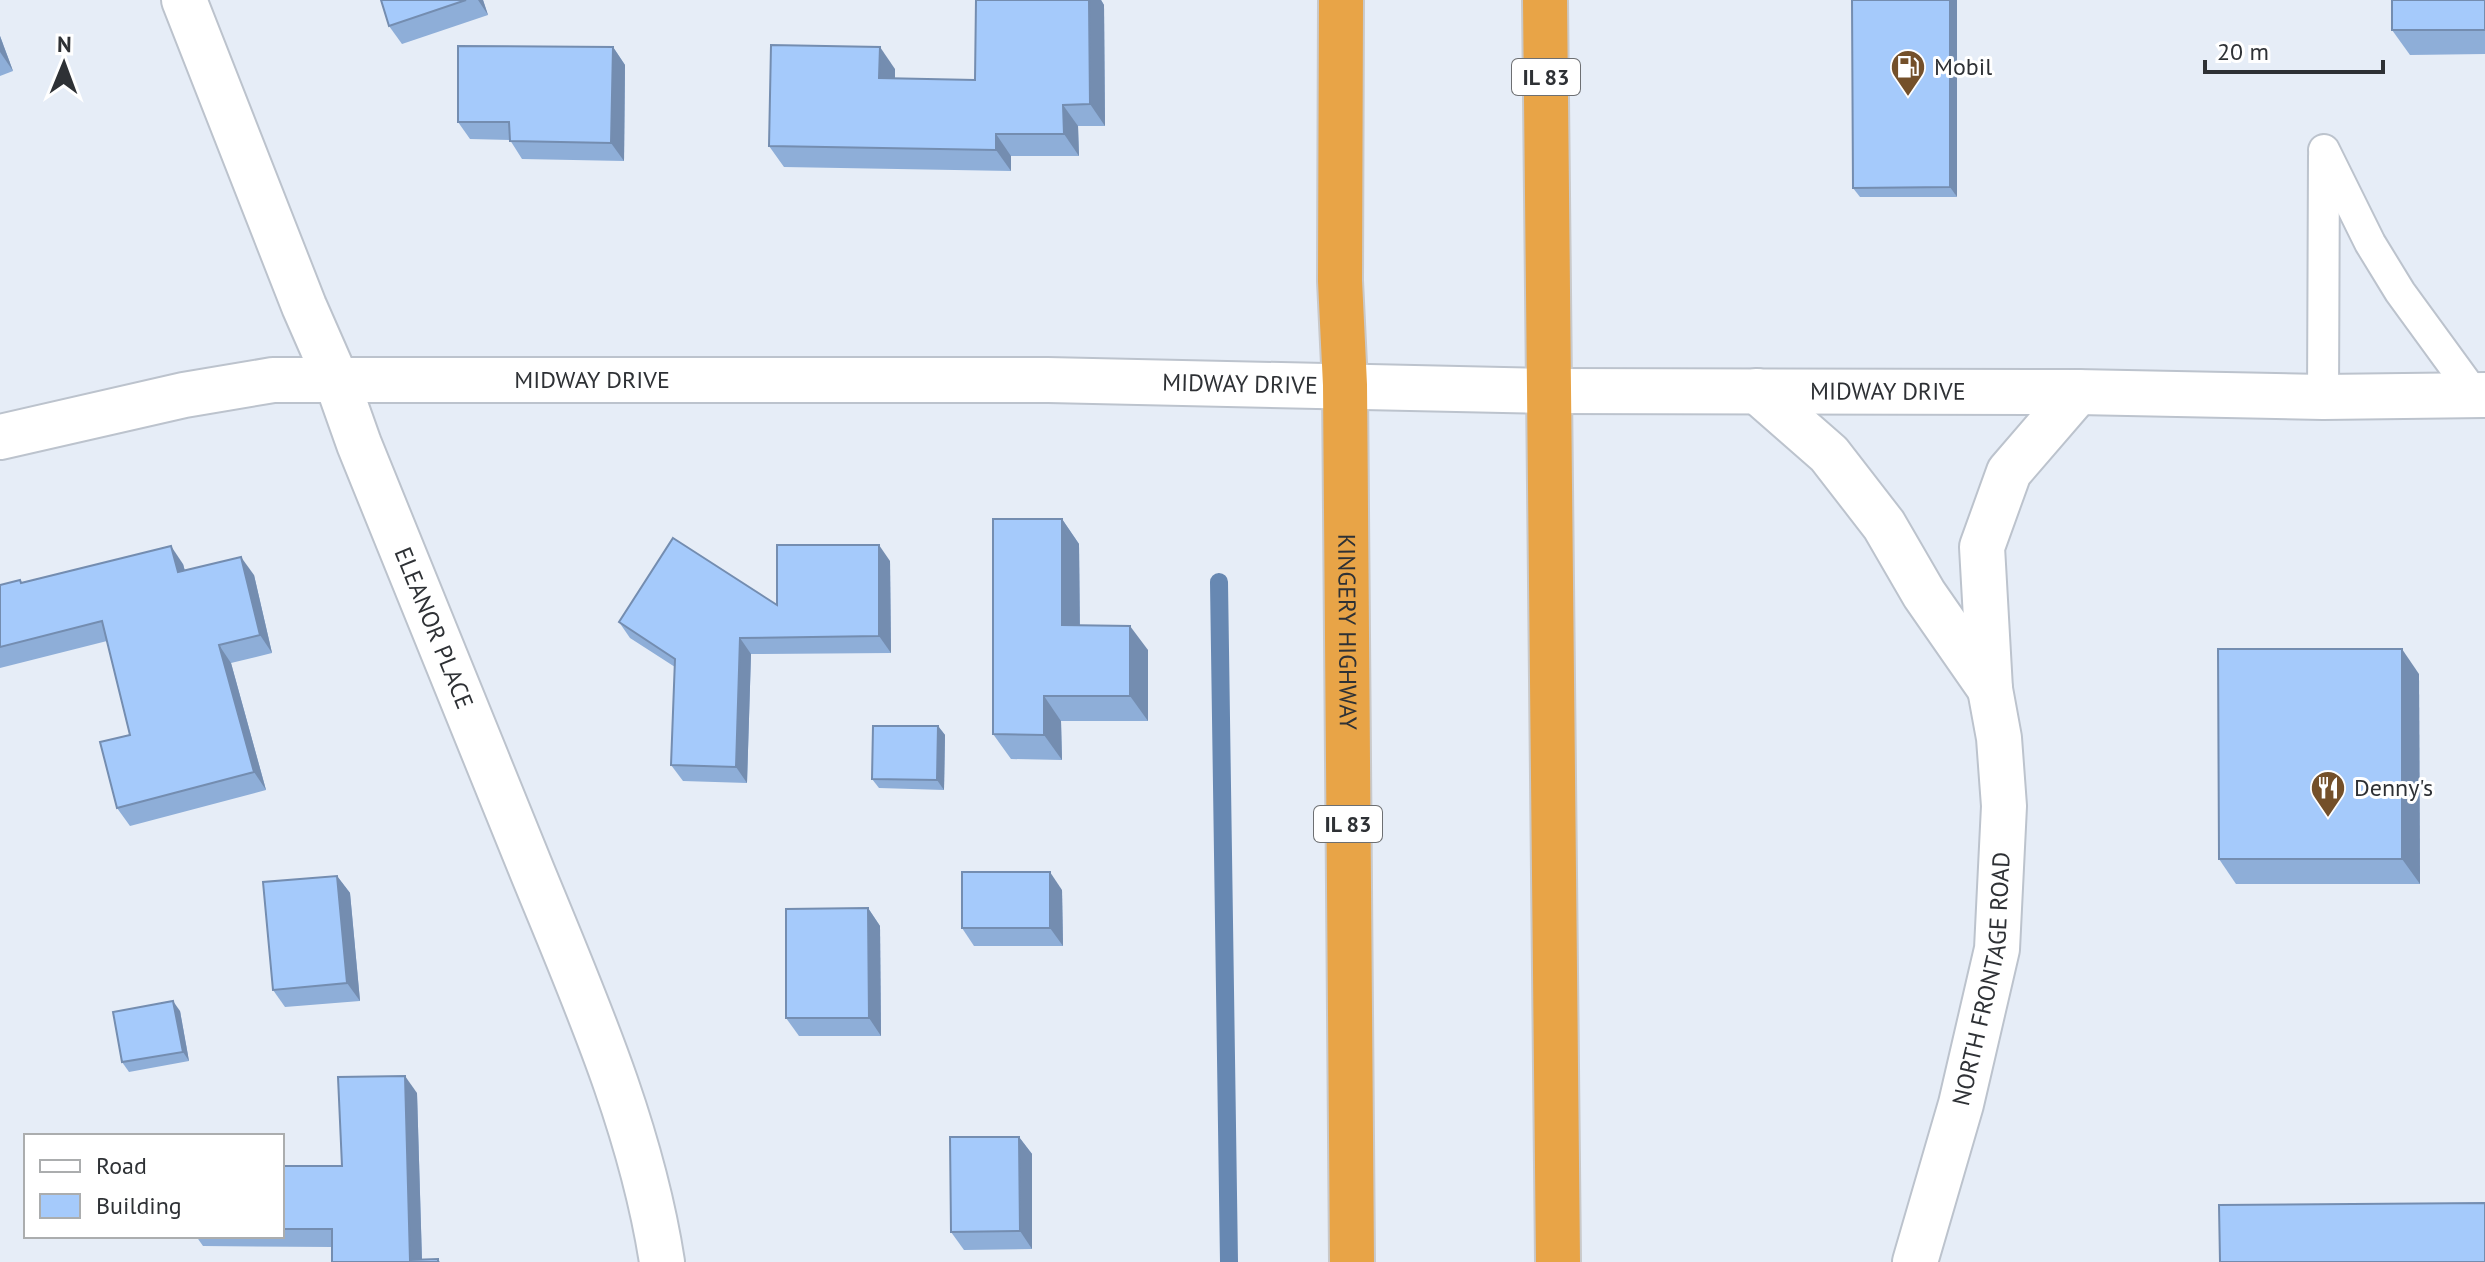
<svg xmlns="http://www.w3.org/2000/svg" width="2485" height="1262" font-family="'PT Sans',sans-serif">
	<rect width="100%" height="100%" fill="#e6edf7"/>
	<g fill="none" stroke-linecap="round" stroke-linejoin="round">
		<polyline stroke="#6788b2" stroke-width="18" points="1219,582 1229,1262"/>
		<defs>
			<g id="service">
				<polyline points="2324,150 2370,243 2400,292 2475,395"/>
				<polyline points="2323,397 2324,156"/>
			</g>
			<g id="minor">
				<path id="s1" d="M 184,0 L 304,306 L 336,379 L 359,444 C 417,586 474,729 532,871 C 584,998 641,1126 662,1262"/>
				<polyline points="1757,391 1829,454 1884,525 1924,594 1990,689"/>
				<path id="s2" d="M 0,437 L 184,395 L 273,380 L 1048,380 L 1549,391 L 2078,392 L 2323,397 L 2485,395"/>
				<path id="s3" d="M 1915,1262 L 1961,1104 L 1997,949 L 2004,806 L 1999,738 L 1990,689 L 1982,547 L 2009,472 L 2078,392"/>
			</g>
			<g id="trunk">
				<path id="s4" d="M 1341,0 L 1340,281 L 1345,385 L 1352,1262"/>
				<polyline points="1545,0 1558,1262"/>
			</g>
		</defs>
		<use href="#service" stroke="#bcc3cd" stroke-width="34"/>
		<use href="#minor" stroke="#bcc3cd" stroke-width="48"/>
		<use href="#trunk" stroke="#c9c9ca" stroke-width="48"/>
		<use href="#service" stroke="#fff" stroke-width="30"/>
		<use href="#minor" stroke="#fff" stroke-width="44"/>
		<use href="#trunk" stroke="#e8a447" stroke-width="44"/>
	</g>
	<g fill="#8eaed8">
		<polygon points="381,0 483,0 488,15 402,44 389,26"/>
		<polygon points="976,0 1101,0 1104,5 1105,126 1078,126 1079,156 1011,156 1011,171 784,167 769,146 895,69 895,78 975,80"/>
		<polygon points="1852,0 1957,197 1860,197 1853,188"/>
		<polygon points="2485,0 2485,54 2410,55 2392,30"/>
		<polygon points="0,36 13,71 0,76"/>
		<polygon points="613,47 625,65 624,161 522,159 510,140 470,139 458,122"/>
		<polygon points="1062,519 1079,544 1080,625 1148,650 1148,721 1061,721 1062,760 1011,759 993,734"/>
		<polygon points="890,561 891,653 751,654 747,783 683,781 671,765 675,667 630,638 619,622 777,605"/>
		<polygon points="183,564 185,571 254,575 272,653 231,663 266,790 130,826 117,808 130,735 107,641 0,668 0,585"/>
		<polygon points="2419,674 2420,884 2236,884 2219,859"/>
		<polygon points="938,726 945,735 944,790 879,788 872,779"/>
		<polygon points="337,876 350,893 360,1001 285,1007 273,990"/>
		<polygon points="1062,890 1063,946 974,946 962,928"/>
		<polygon points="868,908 880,926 881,1036 799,1036 786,1018"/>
		<polygon points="180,1011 189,1061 129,1072 122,1062"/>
		<polygon points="417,1093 422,1259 438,1259 440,1262 332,1262 332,1247 203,1246 196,1236 282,1236 282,1166 342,1166"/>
		<polygon points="1019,1137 1032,1154 1032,1249 964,1250 951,1232"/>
	</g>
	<g fill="#748db0">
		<polygon points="478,0 483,0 488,15"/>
		<polygon points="1089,0 1101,0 1104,5 1105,126 1090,104"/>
		<polygon points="1950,0 1957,0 1957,197 1950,187"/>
		<polygon points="0,36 13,71 0,52"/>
		<polygon points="613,47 625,65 624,161 611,143"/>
		<polygon points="880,47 895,69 895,100 879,78"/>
		<polygon points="1063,105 1078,126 1079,156 1064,134"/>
		<polygon points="996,134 1011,156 1011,171 996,150"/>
		<polygon points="1062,519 1079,544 1080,650 1062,625"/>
		<polygon points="879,545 890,561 891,653 879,636"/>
		<polygon points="171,546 183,564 190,590 178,572"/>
		<polygon points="241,557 254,575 272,653 260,635"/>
		<polygon points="1130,626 1148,650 1148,721 1130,696"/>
		<polygon points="740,638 751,654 747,783 736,767"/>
		<polygon points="219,645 231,663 266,790 254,772"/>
		<polygon points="2402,649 2419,674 2420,884 2402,859"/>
		<polygon points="1044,696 1061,721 1062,760 1044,735"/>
		<polygon points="938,726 945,735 944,790 937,780"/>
		<polygon points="1050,872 1062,890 1063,946 1050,928"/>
		<polygon points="337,876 350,893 360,1001 347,983"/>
		<polygon points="868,908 880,926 881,1036 869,1018"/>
		<polygon points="173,1001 180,1011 189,1061 183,1052"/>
		<polygon points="405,1076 417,1093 422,1262 410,1260"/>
		<polygon points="1019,1137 1032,1154 1032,1249 1020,1231"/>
	</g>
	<g fill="#a5cafb" stroke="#748db0" stroke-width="2">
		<polygon points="381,0 466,0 389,26"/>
		<polygon points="976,0 1089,0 1090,104 1063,105 1064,134 996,134 996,150 769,146 771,45 880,47 879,78 975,80"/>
		<polygon points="1852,0 1950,0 1950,187 1853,188"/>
		<rect x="2392" y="0" width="93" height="30"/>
		<polygon points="458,46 613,47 611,143 510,141 509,122 458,122"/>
		<polygon points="993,519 1062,519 1062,625 1130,626 1130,696 1044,696 1044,735 993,734"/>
		<polygon points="673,538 777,605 777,545 879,545 879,636 740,638 736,767 671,765 675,659 619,622"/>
		<polygon points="171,546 178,572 241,557 260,635 219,645 254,772 117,808 100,742 130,735 102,621 0,647 0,585 20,580 21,583"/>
		<polygon points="2218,649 2402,649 2402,859 2219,859"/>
		<polygon points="873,726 938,726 937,780 872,779"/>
		<rect x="962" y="872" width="88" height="56"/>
		<polygon points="337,876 347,983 273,990 263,882"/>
		<polygon points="868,908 869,1018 786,1018 786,909"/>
		<polygon points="173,1001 183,1052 122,1062 113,1012"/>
		<polygon points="405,1076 410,1260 438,1259 438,1262 332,1262 332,1229 282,1229 282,1166 342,1166 338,1077"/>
		<polygon points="950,1137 1019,1137 1020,1231 951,1232"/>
		<polygon points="2485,1203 2485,1262 2220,1262 2219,1205"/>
	</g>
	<defs>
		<symbol id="fuel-pin" viewBox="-11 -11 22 30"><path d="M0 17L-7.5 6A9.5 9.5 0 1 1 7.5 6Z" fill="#74502a" stroke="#fff"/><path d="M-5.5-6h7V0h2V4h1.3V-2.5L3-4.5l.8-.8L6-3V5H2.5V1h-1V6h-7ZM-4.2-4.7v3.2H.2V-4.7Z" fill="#fff"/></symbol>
		<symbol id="restaurant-pin" viewBox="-11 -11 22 30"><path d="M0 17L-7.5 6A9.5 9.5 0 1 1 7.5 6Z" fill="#74502a" stroke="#fff"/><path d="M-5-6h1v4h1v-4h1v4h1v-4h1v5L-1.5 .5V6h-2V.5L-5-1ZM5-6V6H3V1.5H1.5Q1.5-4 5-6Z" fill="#fff"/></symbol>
	</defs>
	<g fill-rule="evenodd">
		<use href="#fuel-pin" x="1888" y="47" width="40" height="54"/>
		<use href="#restaurant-pin" x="2308" y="768" width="40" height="54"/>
	</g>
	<g text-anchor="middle" stroke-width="6" stroke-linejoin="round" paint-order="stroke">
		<g fill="#fff" stroke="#6d6f72" stroke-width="2">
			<rect x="1512" y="59" width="68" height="36" rx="6"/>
			<rect x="1314" y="806" width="68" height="36" rx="6"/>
		</g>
		<g font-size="22" font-weight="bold" fill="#2e3135">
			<text x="1546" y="85">IL 83</text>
			<text x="1348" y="832">IL 83</text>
		</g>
		<g font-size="24" fill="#2e3135" stroke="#fff" text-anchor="start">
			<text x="1934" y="75">Mobil</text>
			<text x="2354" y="796">Denny's</text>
		</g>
		<g font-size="24" fill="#2e3135" stroke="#fff">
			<text dy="8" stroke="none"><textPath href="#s2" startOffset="598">MIDWAY DRIVE</textPath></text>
			<text dy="8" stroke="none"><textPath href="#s2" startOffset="1246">MIDWAY DRIVE</textPath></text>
			<text dy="8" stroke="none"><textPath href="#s2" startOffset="1894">MIDWAY DRIVE</textPath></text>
			<text dy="8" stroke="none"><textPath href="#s1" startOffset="676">ELEANOR PLACE</textPath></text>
			<text dy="8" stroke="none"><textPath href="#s4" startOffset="632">KINGERY HIGHWAY</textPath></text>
			<text dy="8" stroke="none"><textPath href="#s3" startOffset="292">NORTH FRONTAGE ROAD</textPath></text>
		</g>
	</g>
	<rect x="24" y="1134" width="260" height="104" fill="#ffffff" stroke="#abadae" stroke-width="2"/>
	<rect x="40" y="1160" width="40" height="12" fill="#ffffff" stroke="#abadae" stroke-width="2"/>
	<text x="96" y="1174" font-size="24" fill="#2e3135">Road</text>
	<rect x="40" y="1194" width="40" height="24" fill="#a5cafb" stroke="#abadae" stroke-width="2"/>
	<text x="96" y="1214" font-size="24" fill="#2e3135">Building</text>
	<g transform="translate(64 64) rotate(1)" stroke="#ffffff" stroke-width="6" paint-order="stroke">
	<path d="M0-6L14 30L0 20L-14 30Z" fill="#2e3135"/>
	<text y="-12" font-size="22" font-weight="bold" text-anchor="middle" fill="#2e3135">N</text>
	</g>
	<path d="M2205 60v12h178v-12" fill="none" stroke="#2e3135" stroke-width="4"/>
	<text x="2217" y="60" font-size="24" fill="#2e3135" stroke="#ffffff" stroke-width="6" paint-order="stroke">20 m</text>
</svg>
